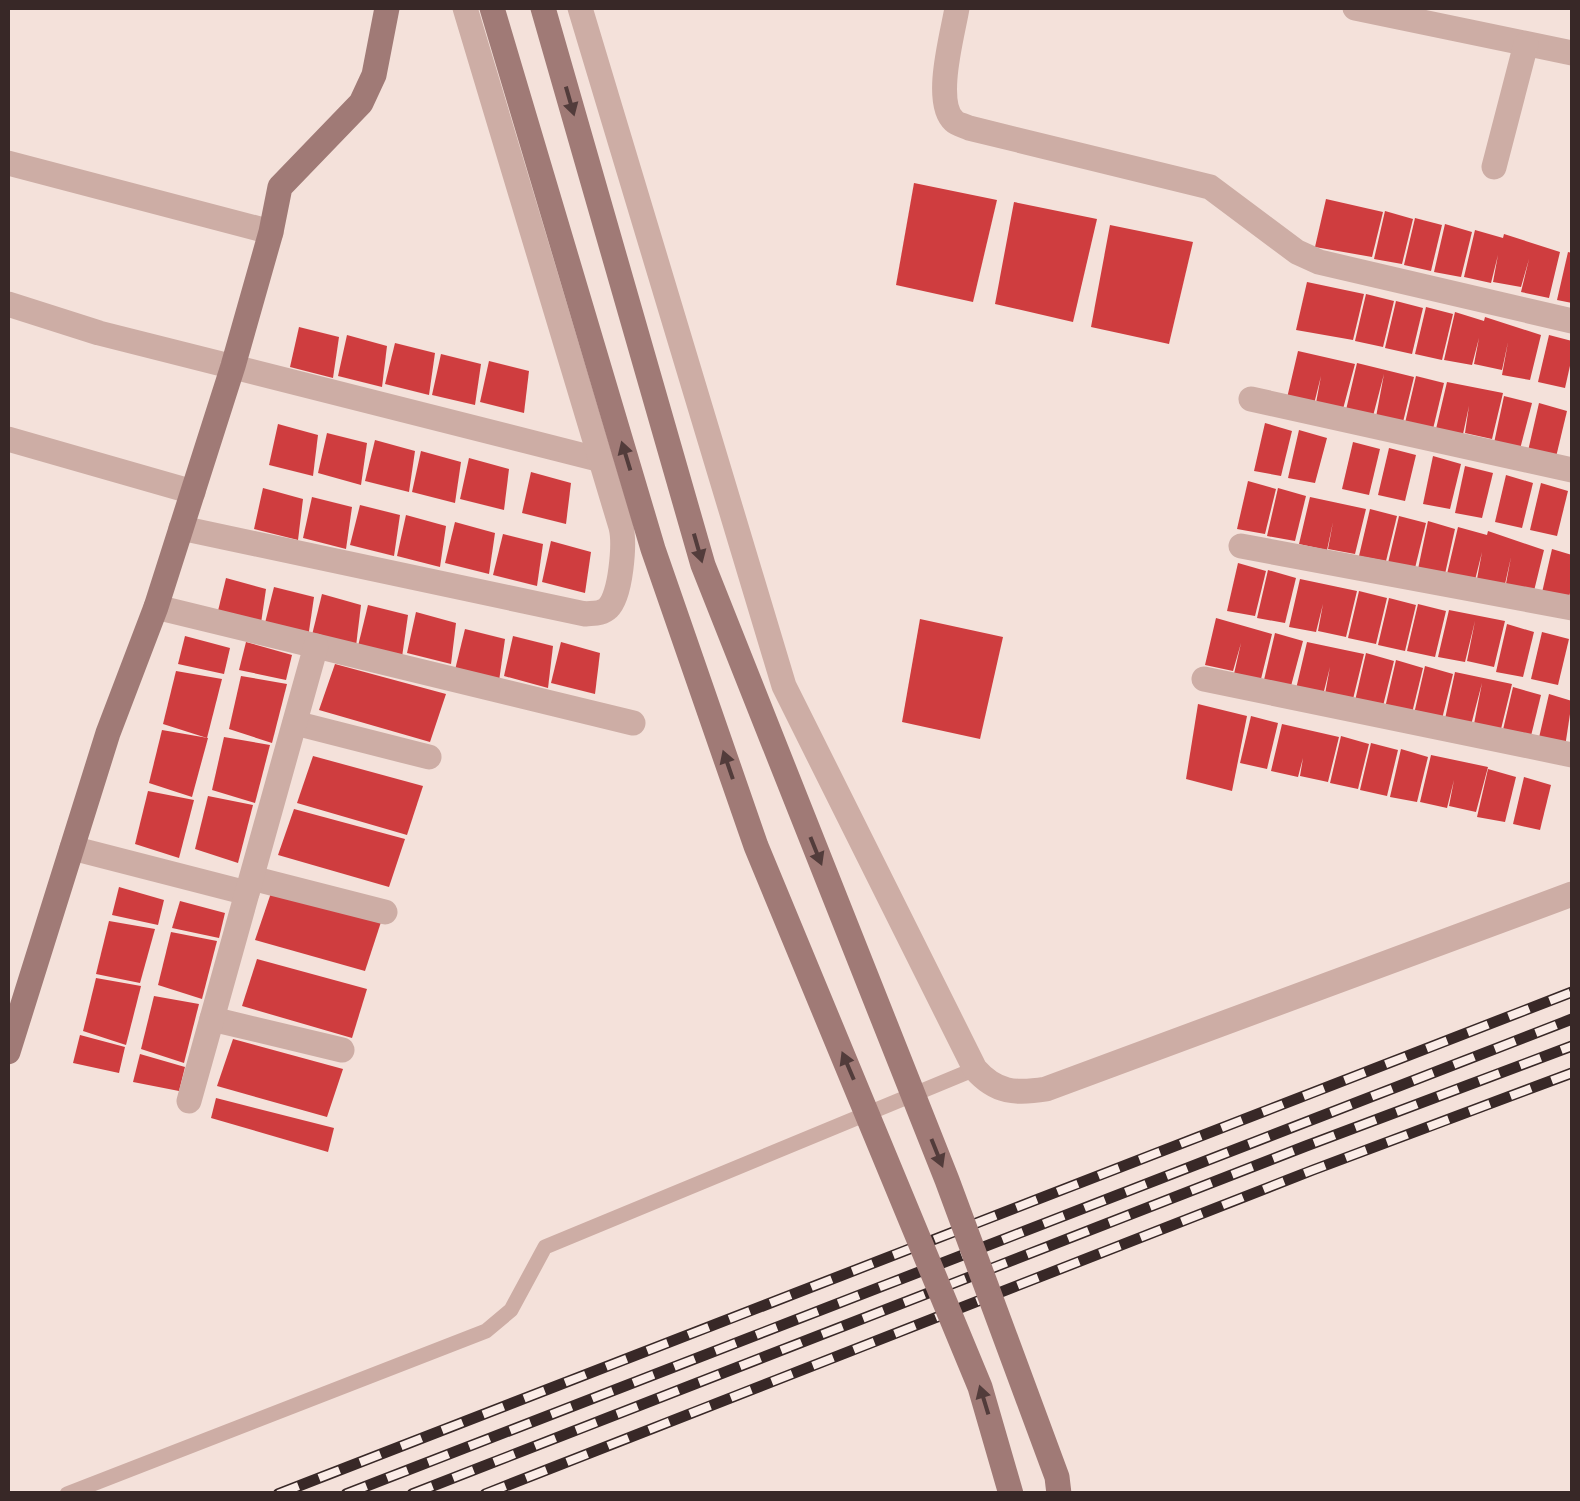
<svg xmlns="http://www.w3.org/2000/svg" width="1580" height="1501" font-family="'Archivo Narrow',sans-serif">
	<rect width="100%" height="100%" fill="#f4e1da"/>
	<g fill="#cf3d3f">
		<polygon points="914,183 997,200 973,302 896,285"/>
		<polygon points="1326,199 1383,212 1372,257 1315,247"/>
		<polygon points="1014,202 1097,219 1073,322 995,304"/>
		<polygon points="1385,211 1413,219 1402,264 1374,259"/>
		<polygon points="1415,218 1442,225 1431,271 1404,265"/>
		<polygon points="1445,224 1472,232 1461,277 1434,272"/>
		<polygon points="1110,225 1193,242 1169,344 1091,327"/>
		<polygon points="1475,230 1503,238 1504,234 1560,252 1549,298 1521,292 1529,259 1521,287 1493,282 1498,255 1491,283 1464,277"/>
		<polygon points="1568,252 1572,253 1572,303 1557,300"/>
		<polygon points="1307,282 1364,294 1353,340 1296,330"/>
		<polygon points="1366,294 1394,301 1383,347 1355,341"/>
		<polygon points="1396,301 1423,308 1412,354 1385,348"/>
		<polygon points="1426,307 1453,314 1442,360 1415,354"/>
		<polygon points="1455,312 1484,321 1485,317 1541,335 1530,380 1502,375 1508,342 1502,370 1474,364 1479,338 1472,365 1444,360"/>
		<polygon points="299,327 339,337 333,378 290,367"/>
		<polygon points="347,335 387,346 382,387 338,376"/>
		<polygon points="1549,335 1572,341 1572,357 1565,388 1538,382"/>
		<polygon points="395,343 435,353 429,395 385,384"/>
		<polygon points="1298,351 1355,364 1343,409 1316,403 1321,376 1314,404 1287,398"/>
		<polygon points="441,354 481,364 475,405 432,395"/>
		<polygon points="489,361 529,371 524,413 480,402"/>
		<polygon points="1357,363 1414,377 1403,422 1376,417 1384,374 1373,416 1346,410"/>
		<polygon points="1416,376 1444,383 1433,429 1405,423"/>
		<polygon points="1447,382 1503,393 1492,439 1465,433 1469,406 1463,434 1436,429"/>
		<polygon points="1504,396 1532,403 1520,449 1494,443"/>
		<polygon points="1539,403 1567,411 1556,457 1528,451"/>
		<polygon points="1265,423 1292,431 1281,476 1254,471"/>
		<polygon points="278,424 318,435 313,476 269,465"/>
		<polygon points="1299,430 1327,438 1315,483 1288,478"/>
		<polygon points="327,433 367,443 361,485 318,473"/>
		<polygon points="375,440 415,451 409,492 365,481"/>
		<polygon points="1353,442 1380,449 1369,495 1342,489"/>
		<polygon points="1389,448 1416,455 1405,501 1378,495"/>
		<polygon points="421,451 461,462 455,503 412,492"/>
		<polygon points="1433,456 1461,464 1450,509 1423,504"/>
		<polygon points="469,458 509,469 504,510 460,499"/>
		<polygon points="1465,466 1493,473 1482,518 1455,513"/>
		<polygon points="531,472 571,483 566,524 522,513"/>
		<polygon points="1506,475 1533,483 1522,528 1495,522"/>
		<polygon points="1248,481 1276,489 1265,534 1237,529"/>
		<polygon points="1541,483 1568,491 1557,536 1530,530"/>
		<polygon points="263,488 303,499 298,540 254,529"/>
		<polygon points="1278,488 1306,496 1295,541 1267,536"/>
		<polygon points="312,497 352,507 346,549 303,538"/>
		<polygon points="1310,497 1366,509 1355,554 1328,549 1333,522 1327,550 1299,544"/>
		<polygon points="360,505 400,515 394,556 350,545"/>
		<polygon points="1370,509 1397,516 1386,561 1359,556"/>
		<polygon points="406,515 446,526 440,567 397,556"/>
		<polygon points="1399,516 1426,523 1415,568 1388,563"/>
		<polygon points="1428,521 1455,529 1445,574 1418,569"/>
		<polygon points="455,522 495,533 489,574 445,563"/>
		<polygon points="1458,527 1487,535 1488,531 1544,550 1533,595 1505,589 1511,557 1505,584 1477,579 1482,552 1475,580 1447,574"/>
		<polygon points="503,534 543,544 537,586 493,575"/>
		<polygon points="551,541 591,552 585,593 542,582"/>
		<polygon points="1552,549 1572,555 1572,584 1568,602 1541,597"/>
		<polygon points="1238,563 1266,571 1255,616 1227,611"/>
		<polygon points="1268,570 1296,578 1285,623 1257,618"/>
		<polygon points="226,578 266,589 260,630 216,619"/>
		<polygon points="1300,579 1357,591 1346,637 1318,631 1323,604 1316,632 1289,627"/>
		<polygon points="274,587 314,597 308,638 264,627"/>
		<polygon points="1359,591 1387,598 1376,644 1348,638"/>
		<polygon points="322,594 361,605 356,646 312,635"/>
		<polygon points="1389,598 1416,605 1405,651 1378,645"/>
		<polygon points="1418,604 1446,611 1435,657 1407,651"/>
		<polygon points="368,605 408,615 402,657 358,646"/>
		<polygon points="1449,610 1505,621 1494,667 1467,661 1475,621 1465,662 1438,657"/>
		<polygon points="416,612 456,623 451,664 407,653"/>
		<polygon points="1216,618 1272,634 1261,679 1234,674 1241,643 1233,671 1205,665"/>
		<polygon points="920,619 1003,637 980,739 902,722"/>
		<polygon points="1507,624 1534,632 1523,677 1496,672"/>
		<polygon points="465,629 505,639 499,681 455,670"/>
		<polygon points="1542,632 1569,639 1558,685 1531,679"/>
		<polygon points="1275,633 1303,641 1291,686 1264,680"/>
		<polygon points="185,636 230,648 224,674 178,664"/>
		<polygon points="513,636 553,646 548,688 504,676"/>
		<polygon points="246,642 292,655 286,680 239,670"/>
		<polygon points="561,642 600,653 595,694 551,683"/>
		<polygon points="1307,642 1364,654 1353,699 1325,694 1330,667 1323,695 1296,689"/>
		<polygon points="1366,653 1394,661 1383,706 1355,701"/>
		<polygon points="1396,660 1423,668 1412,713 1385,708"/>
		<polygon points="335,664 446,694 430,742 319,710"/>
		<polygon points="1425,666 1453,674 1442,719 1414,714"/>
		<polygon points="176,671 222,679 207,738 163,724"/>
		<polygon points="1455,672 1512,684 1501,729 1474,724 1482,683 1471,725 1445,719"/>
		<polygon points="241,676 287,684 272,743 229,729"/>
		<polygon points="1513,687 1541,695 1530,740 1502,734"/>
		<polygon points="1549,694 1572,701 1565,747 1538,742"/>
		<polygon points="1198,704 1247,716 1232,791 1186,779"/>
		<polygon points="1251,716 1278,723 1267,769 1240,763"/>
		<polygon points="1282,724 1339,737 1328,782 1300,776 1303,758 1298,777 1271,771"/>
		<polygon points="162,730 208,738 192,797 149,783"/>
		<polygon points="1341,736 1369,744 1358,789 1330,783"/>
		<polygon points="224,737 270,745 255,803 212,790"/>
		<polygon points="1371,743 1398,750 1387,796 1360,790"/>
		<polygon points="1401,749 1428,757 1417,802 1390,797"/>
		<polygon points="1431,755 1488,767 1476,812 1449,806 1454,780 1447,808 1420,802"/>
		<polygon points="313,756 423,786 407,835 297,803"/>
		<polygon points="1488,769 1516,777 1505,822 1477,817"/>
		<polygon points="1524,777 1551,785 1540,830 1513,824"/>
		<polygon points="148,791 194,800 179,858 135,844"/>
		<polygon points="208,796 253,805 238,863 195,849"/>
		<polygon points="294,809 405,839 389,887 278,855"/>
		<polygon points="119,887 164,900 158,925 112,915"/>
		<polygon points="271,893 381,922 365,971 255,940"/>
		<polygon points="180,901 225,913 219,938 172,928"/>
		<polygon points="109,921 155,929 140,983 96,974"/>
		<polygon points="171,932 217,941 202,999 158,985"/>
		<polygon points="257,959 367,989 352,1038 242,1006"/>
		<polygon points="96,978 141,986 126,1045 83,1031"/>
		<polygon points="154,996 199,1004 184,1063 141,1049"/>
		<polygon points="80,1035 125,1047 119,1073 73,1063"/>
		<polygon points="233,1039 343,1069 327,1117 217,1086"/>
		<polygon points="140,1054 185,1067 179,1091 133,1082"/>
		<polygon points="216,1098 334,1128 328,1152 211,1118"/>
	</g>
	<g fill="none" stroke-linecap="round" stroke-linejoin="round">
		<polyline stroke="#cdada5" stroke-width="15" points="67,1494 486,1331 511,1310 545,1247 975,1069"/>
		<g stroke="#cdada5" stroke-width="25">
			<path d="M 580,8 L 784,686 L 975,1069 C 996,1093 1016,1094 1046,1089 L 1572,894"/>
			<path d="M 957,8 C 953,33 933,102 954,121 C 958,125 964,125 969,128 L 1210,187 L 1297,252 L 1319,262 L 1572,321"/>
			<polyline points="1355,8 1572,53"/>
			<polyline points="8,163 271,232"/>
			<polyline points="1494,167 1526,44"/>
			<polyline points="8,304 99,333 601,460"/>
			<polyline points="1251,399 1572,470"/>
			<polyline points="8,439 193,492"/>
			<path d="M 181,528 L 585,614 C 593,613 602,614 608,608 C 621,596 625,543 621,527 L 465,8"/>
			<polyline points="1241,546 1572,608"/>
			<polyline points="156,607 633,723"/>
			<polyline points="1204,679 1572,755"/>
			<polyline points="295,723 429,757"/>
			<polyline points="72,848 247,893"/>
			<polyline points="252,878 385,912"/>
			<polyline points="212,1019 342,1050"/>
			<polyline points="189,1101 316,646"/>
		</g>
		<polyline stroke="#a07a76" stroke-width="25" points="8,1052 108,733 156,607 233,366 271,232 280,187 361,103 374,75 387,8"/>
		<defs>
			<g id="rail">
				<polyline points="278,1494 1572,992"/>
				<polyline points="346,1494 1572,1019"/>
				<polyline points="412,1494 1306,1146 1572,1046"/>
				<polyline points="485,1494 1313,1170 1572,1073"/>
			</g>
		</defs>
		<use href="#rail" stroke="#382827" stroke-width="11"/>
		<use href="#rail" stroke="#fbece7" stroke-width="8" stroke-dasharray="22" stroke-linecap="butt"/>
		<g stroke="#a07a76" stroke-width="25">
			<polyline points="492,8 653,549 756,846 980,1387 1011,1494"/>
			<polyline points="543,8 703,565 947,1180 1057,1477 1059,1494"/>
		</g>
	</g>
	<defs><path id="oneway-solid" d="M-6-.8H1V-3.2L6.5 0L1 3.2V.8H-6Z" transform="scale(2.5)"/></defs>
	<g fill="#523c3b">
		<use href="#oneway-solid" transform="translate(570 101) rotate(74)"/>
		<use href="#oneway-solid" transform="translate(626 456) rotate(-107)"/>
		<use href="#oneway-solid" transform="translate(698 548) rotate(74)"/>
		<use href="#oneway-solid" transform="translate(728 765) rotate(-109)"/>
		<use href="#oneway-solid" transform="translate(816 851) rotate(68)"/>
		<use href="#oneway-solid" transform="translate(848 1066) rotate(-113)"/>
		<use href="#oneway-solid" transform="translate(937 1153) rotate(68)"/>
		<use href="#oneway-solid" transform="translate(984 1400) rotate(-107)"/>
	</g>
	<rect width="1580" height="1501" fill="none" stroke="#382827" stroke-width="20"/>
</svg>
